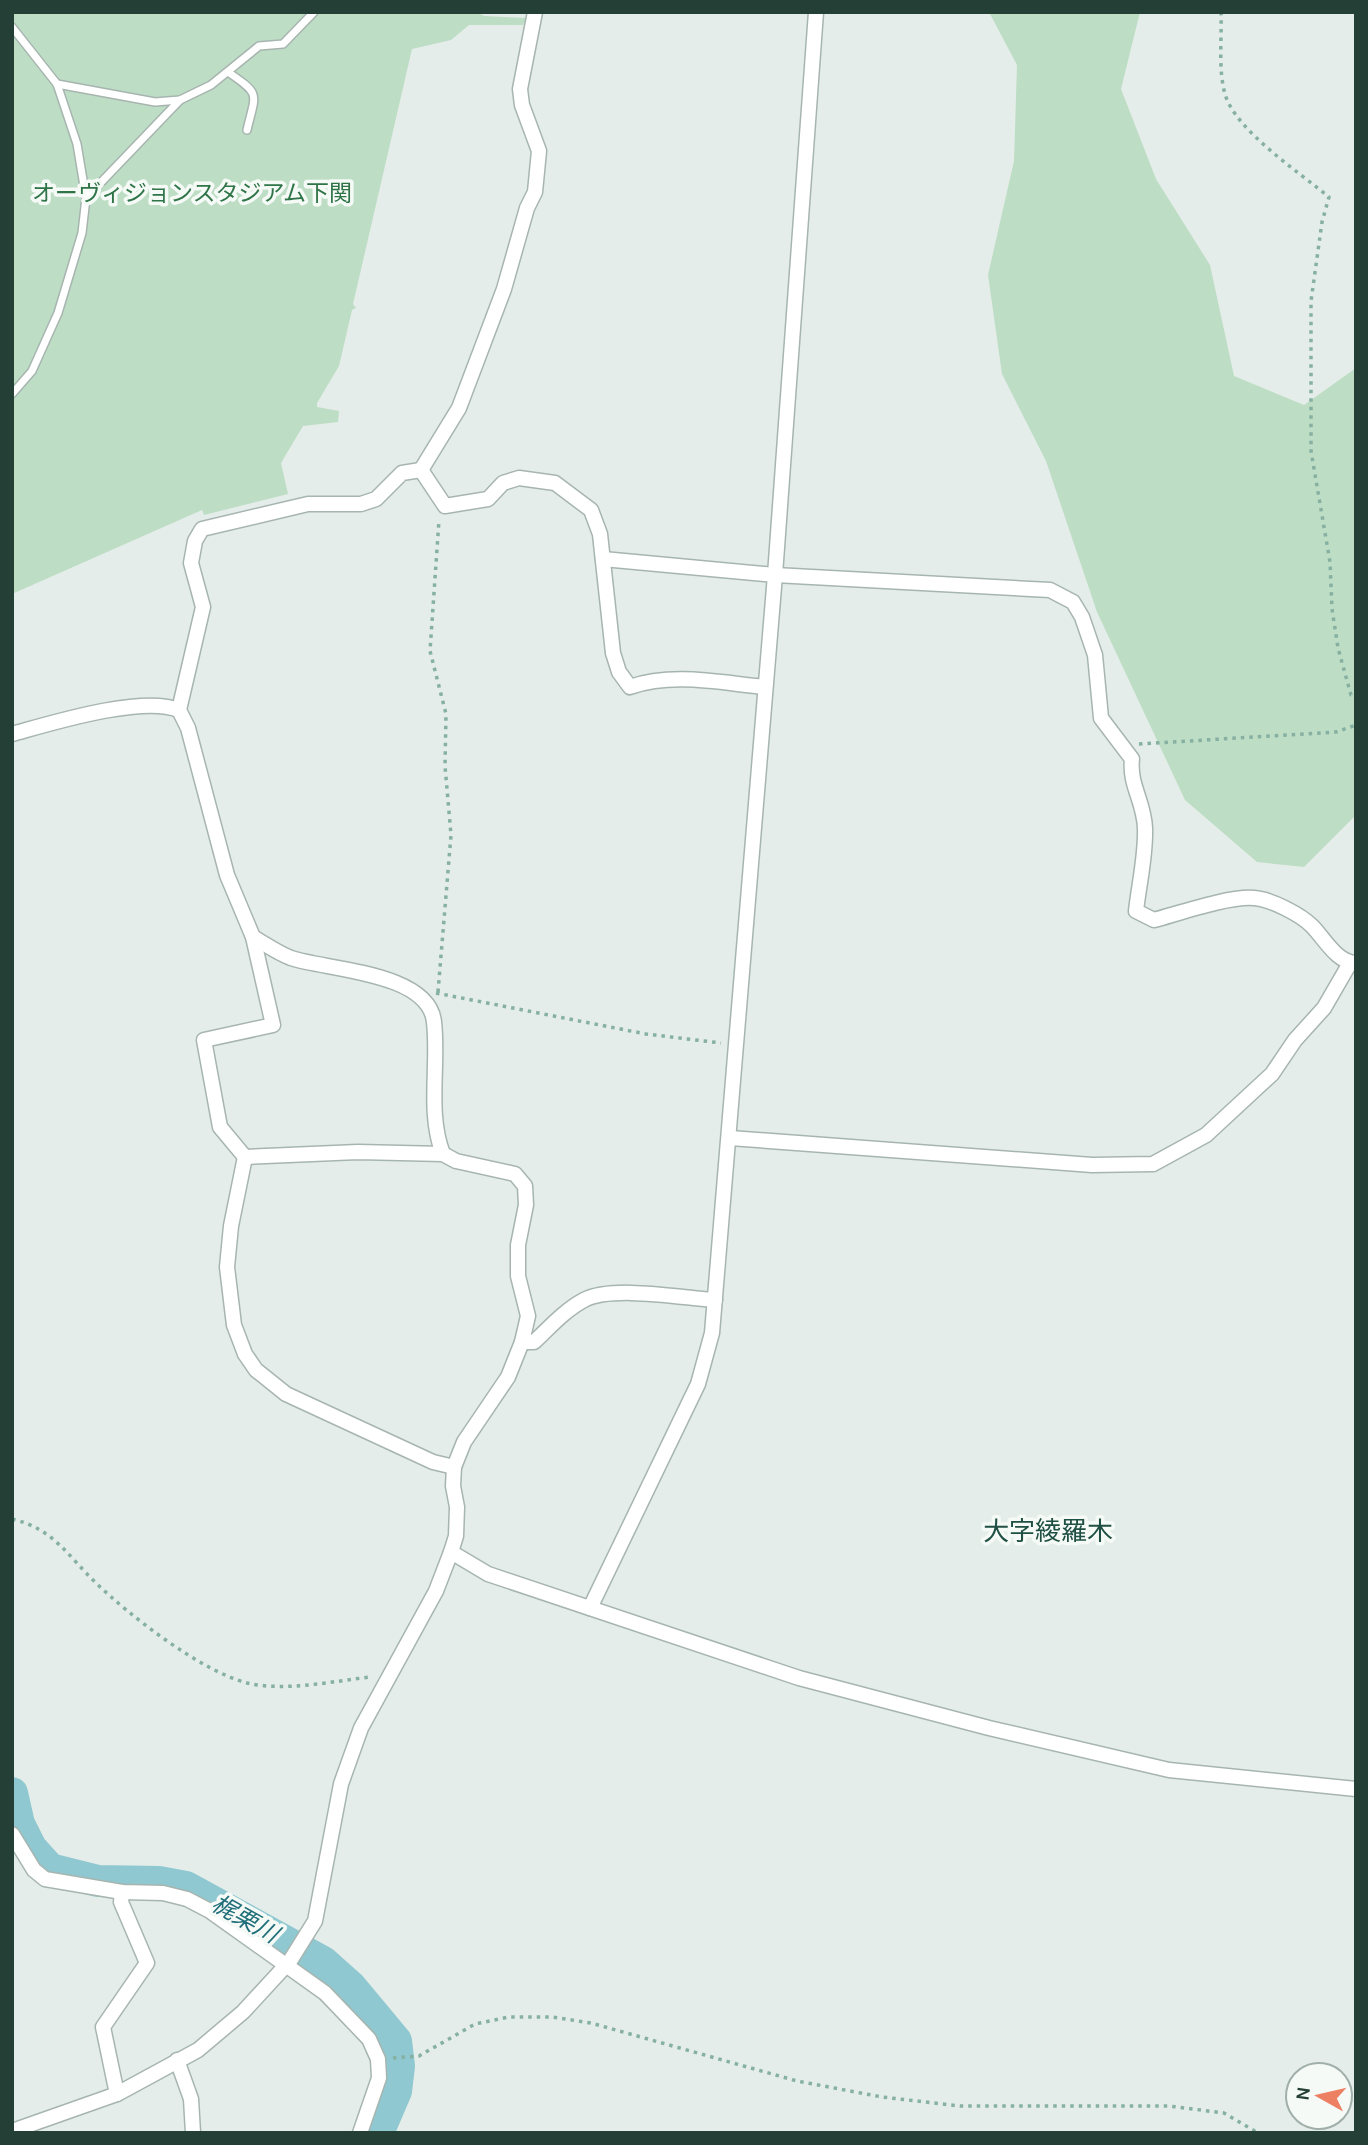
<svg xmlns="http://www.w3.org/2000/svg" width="1368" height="2145" font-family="Karla,'Noto Sans JP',sans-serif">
	<rect width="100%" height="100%" fill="#e4ede9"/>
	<g fill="#beddc5">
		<polygon points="12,12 477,12 484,16 526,18 523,25 469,25 451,40 412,49 353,304 356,308 352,310 339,366 317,403 317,407 339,411 338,422 303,426 281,463 288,494 204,515 202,510 12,594"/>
		<polygon points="989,12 1140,12 1121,89 1156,179 1210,265 1234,376 1304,405 1356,368 1356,815 1304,867 1257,862 1185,800 1097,612 1046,461 1002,374 988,275 1014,161 1017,65"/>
	</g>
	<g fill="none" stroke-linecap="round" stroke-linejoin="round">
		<polyline stroke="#8fc8d0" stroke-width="32" points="12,1793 19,1824 31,1848 50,1869 98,1881 159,1882 186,1887 323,1962 351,1987 396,2041 399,2066 396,2091 378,2133"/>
		<defs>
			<g id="lane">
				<polyline points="12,27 57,84 77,144 86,198 82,233 58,313 32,371 12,394"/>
				<path d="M 228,72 C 261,95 256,92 247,130"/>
				<polyline points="57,84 155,102 180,100 211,85 259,46 283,44 314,12"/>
				<polyline points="86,198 180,100"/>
			</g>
			<g id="street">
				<path d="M 421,470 L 445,506 L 488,499 L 503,483 L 519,478 L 555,483 L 591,510 L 600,534 L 613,653 L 619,672 L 630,687 C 673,672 721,683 765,687"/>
				<polyline points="421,470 459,408 504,289 527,208 535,192 539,151 522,105 520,89 535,12"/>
				<path d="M 603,559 L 775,575 L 1050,590 L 1073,602 L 1082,617 L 1095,655 L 1101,718 L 1132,759 C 1129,785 1144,801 1145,828 C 1146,855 1139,884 1136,911 L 1154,920 C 1180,913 1229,896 1254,898 C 1271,899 1301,915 1312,926 C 1324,938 1337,963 1356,963"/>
				<path d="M 12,734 C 52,723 142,695 179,710"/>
				<path d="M 253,937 C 265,944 278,953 291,958 C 327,970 429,972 434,1022 C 439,1065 427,1113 443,1154"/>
				<polyline points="730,1138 1092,1165 1153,1164 1206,1135 1272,1074 1295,1040 1324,1008 1350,963"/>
				<polyline points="245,1157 220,1127 204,1040 273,1025 253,937 227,875 188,728 179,710 203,607 191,563 195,541 202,529 308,504 361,504 376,499 402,473 421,470"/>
				<polyline points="245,1157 231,1226 227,1267 234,1325 245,1354 256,1370 286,1394 433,1462 454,1467"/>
				<path d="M 522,1342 L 534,1342 C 550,1327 565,1310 584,1300 C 613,1285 682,1298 715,1300"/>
				<polyline points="451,1552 488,1574 799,1678 989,1728 1169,1770 1356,1789"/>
				<polyline points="590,1608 698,1384 712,1333 775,575 816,12"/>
				<polyline points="12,1834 34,1870 45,1879 122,1892 163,1893 187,1899 210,1911 325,1993 369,2039 378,2059 379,2078 360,2133"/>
				<polyline points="177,2060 191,2099 193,2133"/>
				<polyline points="117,2094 103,2027 147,1963 121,1902 122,1892"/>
				<polyline points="12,2131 117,2094 198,2050 243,2012 290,1961 315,1921 341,1784 361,1728 436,1591 451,1552 456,1536 457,1507 453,1486 454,1467 464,1442 508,1377 522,1342 528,1316 518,1276 518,1245 526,1205 525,1186 515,1174 456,1161 443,1154 358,1152 245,1157"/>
			</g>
		</defs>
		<use href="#lane" stroke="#a7b5b0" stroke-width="10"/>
		<use href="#street" stroke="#a7b5b0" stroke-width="17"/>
		<g stroke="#86b0a1" stroke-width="3.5" stroke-dasharray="3.5 5" stroke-linecap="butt">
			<path d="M 1221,12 C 1222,38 1218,69 1225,94 C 1235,130 1300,173 1329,197 L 1322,222 L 1311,301 L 1311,451 L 1330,562 L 1332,609 L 1338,648 L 1351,695 L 1356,697"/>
			<polyline points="1139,744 1336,732 1356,725"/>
			<polyline points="438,992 451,835 445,766 446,714 430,651 439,520"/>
			<polyline points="436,993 646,1034 721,1043"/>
			<path d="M 12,1519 C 54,1529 67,1555 96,1583 C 130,1616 201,1671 247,1683 C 285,1692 333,1681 371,1677"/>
			<polyline points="393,2058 419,2056 475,2024 509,2017 552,2017 591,2023 797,2081 882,2097 960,2106 1169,2106 1224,2113 1258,2133"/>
		</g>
		<use href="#lane" stroke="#fff" stroke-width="7"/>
		<use href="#street" stroke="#fff" stroke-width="14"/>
	</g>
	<g text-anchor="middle" stroke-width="7" stroke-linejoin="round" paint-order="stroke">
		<g font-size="23" fill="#2f7447" stroke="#f5faf7">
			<text x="192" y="201">オーヴィジョンスタジアム下関</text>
		</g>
		<g font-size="24" font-style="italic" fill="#206e79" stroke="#f5faf7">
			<text transform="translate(245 1919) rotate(29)" y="8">梶栗川</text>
		</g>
		<g font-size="26" fill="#205043" stroke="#f5faf7">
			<text x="1048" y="1540">大字綾羅木</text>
		</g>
	</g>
	<rect width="1368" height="2145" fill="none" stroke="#243f36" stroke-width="28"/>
	<g transform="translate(1319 2096) rotate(278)"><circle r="33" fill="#f5faf7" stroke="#a1afaa" stroke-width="2"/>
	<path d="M0-5L12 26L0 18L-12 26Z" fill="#ed7f63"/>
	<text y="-10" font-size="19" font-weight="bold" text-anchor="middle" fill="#243f36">N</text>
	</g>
</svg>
